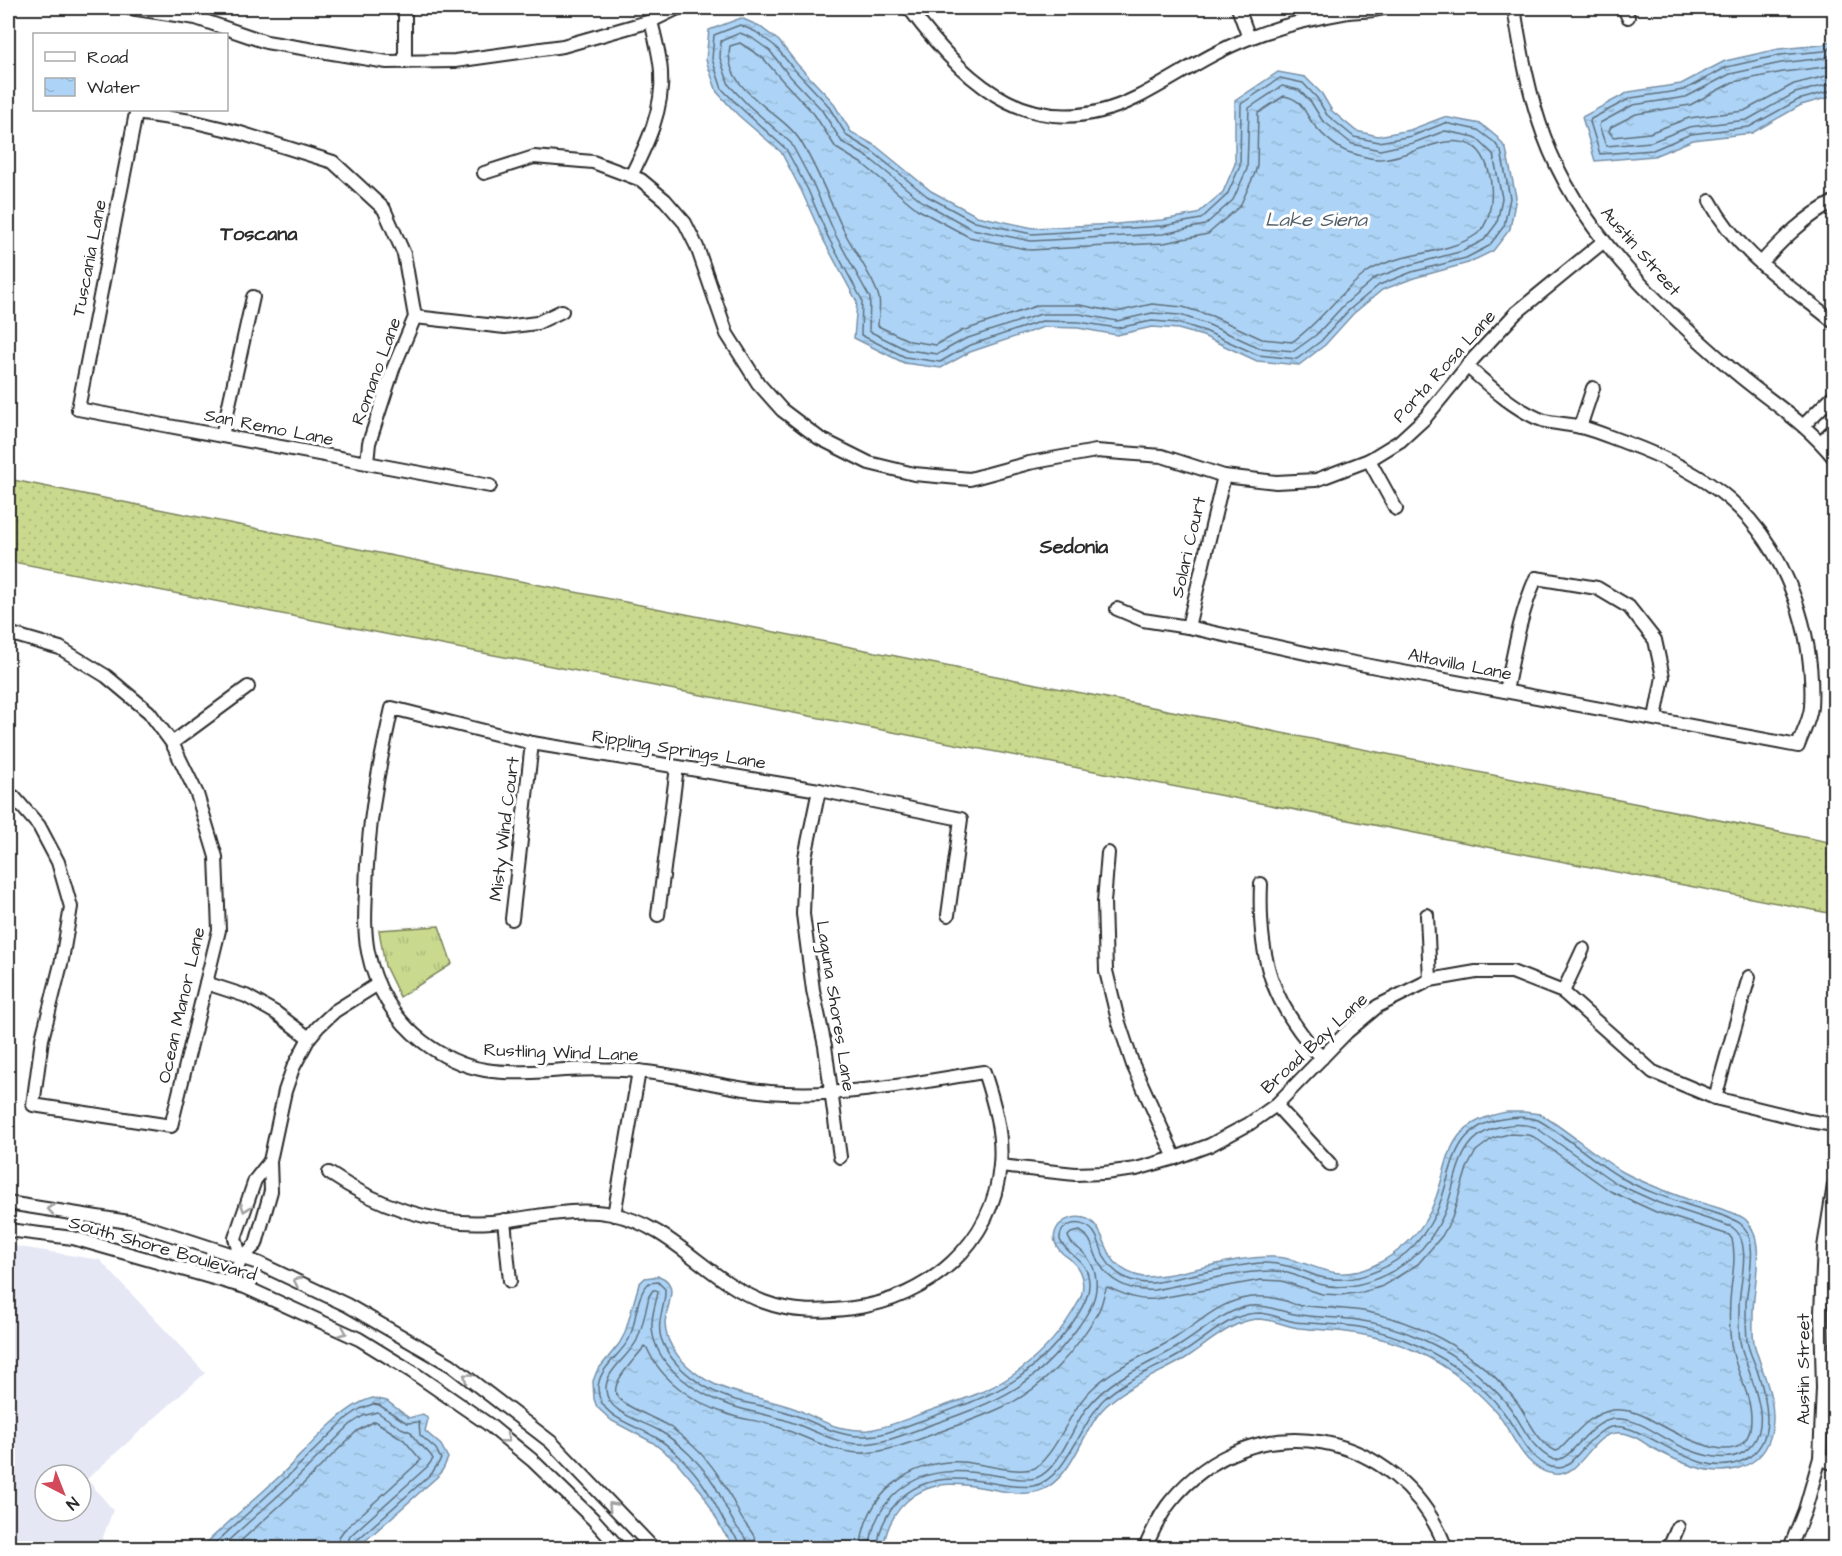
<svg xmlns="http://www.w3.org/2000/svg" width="1842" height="1556" font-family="'Architects Daughter',sans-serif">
	<defs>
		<pattern id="grass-dots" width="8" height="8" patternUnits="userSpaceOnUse" patternTransform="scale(1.5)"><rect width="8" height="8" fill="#c9da8e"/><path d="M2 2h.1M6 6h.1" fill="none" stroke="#adbb7b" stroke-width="1.8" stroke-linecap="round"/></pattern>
		<pattern id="park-tufts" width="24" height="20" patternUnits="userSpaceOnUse" patternTransform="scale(1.5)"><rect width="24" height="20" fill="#c9da8e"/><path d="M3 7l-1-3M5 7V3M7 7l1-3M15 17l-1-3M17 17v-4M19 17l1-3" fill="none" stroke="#adbb7b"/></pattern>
		<pattern id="water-ripples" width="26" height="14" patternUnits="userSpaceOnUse" patternTransform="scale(1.5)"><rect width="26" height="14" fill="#add4f6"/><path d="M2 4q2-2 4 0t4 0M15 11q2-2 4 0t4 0" fill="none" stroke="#95b6d3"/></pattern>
	</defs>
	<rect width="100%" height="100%" fill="#fff"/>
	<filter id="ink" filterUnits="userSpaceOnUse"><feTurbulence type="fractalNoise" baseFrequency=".0167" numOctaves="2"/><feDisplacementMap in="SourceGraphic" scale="12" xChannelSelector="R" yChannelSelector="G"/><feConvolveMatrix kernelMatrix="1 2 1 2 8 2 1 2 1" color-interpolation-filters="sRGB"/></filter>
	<g filter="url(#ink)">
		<path fill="#e5e7f5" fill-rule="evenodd" d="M 8,1245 L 100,1260 L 205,1373 L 87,1479 L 113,1510 L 99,1548 L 8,1548 ZM 45,1475 L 81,1475 L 81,1511 L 45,1511 Z"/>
		<polygon fill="url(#grass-dots)" stroke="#7a825c" stroke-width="1.5" points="8,479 1834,843 1834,914 8,561"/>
		<polygon fill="url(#park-tufts)" stroke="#7a825c" stroke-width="1.5" points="439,926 452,964 400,997 385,966 379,930"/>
		<g fill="url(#water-ripples)" stroke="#7990a5" stroke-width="1.5">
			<polygon points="741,18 759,26 779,41 797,64 832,101 851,132 876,146 931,191 977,216 1033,228 1116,224 1162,220 1197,214 1223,192 1235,164 1235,101 1278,72 1305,77 1322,94 1332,111 1356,131 1378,136 1410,130 1444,117 1481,124 1498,138 1506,149 1516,197 1510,229 1493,251 1468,263 1414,278 1382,290 1353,314 1325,345 1299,365 1257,361 1203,336 1178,329 1152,327 1117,335 1078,328 1044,327 970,352 941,368 904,363 854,338 857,302 824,241 802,192 781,152 738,115 717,92 706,60 709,30"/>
			<polygon points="1834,39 1834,96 1801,105 1752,133 1693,140 1654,156 1595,161 1582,117 1629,92 1681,84 1725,61 1779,49 1822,45"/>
			<path d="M 1507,1112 L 1524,1112 L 1540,1114 C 1569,1131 1594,1155 1623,1172 C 1643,1183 1665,1191 1687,1199 C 1701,1203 1735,1211 1745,1219 C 1768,1240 1752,1289 1753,1316 C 1753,1326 1752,1337 1755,1347 C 1763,1374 1777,1401 1772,1429 C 1769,1449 1758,1462 1739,1468 C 1711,1478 1676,1461 1651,1447 C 1641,1441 1629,1431 1616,1433 C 1590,1435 1582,1477 1554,1474 C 1524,1470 1513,1434 1498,1414 C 1488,1402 1476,1391 1464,1381 C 1435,1357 1397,1340 1359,1334 C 1339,1330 1318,1330 1298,1328 C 1285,1326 1274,1320 1260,1319 C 1253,1319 1245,1321 1238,1324 C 1219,1332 1203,1347 1186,1358 C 1158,1375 1124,1386 1101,1411 C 1082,1434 1075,1469 1048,1487 C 1012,1510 954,1460 907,1501 C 892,1514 886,1530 883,1548 L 737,1548 L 724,1533 L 702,1492 L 676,1461 L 652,1442 L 612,1421 L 597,1407 L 594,1399 L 593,1381 L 597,1371 L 619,1344 L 625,1333 L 639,1284 L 645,1278 L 659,1276 C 681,1284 666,1306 665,1323 C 665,1336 671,1347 678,1356 C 711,1396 753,1393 796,1409 C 810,1415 823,1423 838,1427 C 848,1429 859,1431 869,1430 C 889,1427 907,1419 926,1412 C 958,1401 993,1391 1020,1370 C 1044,1352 1065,1327 1079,1301 C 1086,1287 1083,1271 1071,1260 C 1067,1256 1061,1254 1058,1248 C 1049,1235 1058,1221 1072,1218 C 1102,1212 1102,1247 1115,1262 C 1123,1271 1132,1275 1143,1277 C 1186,1276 1229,1256 1273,1257 C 1312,1258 1331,1287 1375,1265 C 1399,1253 1418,1236 1430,1212 C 1453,1165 1438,1124 1507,1112 Z"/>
			<path d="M 373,1398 L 387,1401 L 409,1418 L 423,1414 L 428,1419 L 425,1431 L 441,1445 L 448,1458 L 443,1469 L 437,1477 L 357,1548 L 201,1548 C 227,1523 255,1499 282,1474 C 306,1451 342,1405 373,1398 Z"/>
		</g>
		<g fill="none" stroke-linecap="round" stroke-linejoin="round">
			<g stroke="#5f6f7c" stroke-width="1.5">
				<polygon points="740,25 756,32 775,46 793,68 827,104 847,136 873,152 927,196 975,222 1032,234 1163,226 1201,219 1227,195 1240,166 1241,104 1280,78 1303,83 1317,98 1327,115 1354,137 1379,142 1412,136 1445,123 1478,130 1494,142 1501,151 1510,198 1504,226 1489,246 1466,258 1412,272 1379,285 1349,310 1321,341 1297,359 1258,355 1205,331 1179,323 1152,321 1117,328 1079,322 1042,321 968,346 940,362 905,357 861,335 862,300 829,239 808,190 786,149 743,110 722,89 712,59 714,35"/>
				<polygon points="740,33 752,38 770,51 787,73 821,109 842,142 869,158 923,202 972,229 1031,241 1163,234 1205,225 1233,200 1247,169 1249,108 1282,86 1299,90 1311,102 1322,120 1352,144 1380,150 1413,143 1445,131 1475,137 1493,154 1502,198 1497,223 1484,240 1463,251 1410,265 1375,278 1344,305 1316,335 1294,351 1260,348 1207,324 1180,315 1152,313 1117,321 1080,314 1041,314 965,339 938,354 907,350 869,331 870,298 836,236 814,186 791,143 748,105 729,85 720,58 721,41"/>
				<path d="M 740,43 L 763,58 L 781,79 L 814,114 L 836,148 L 864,165 L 917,209 L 969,237 L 1030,250 L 1164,243 L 1208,234 L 1240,206 L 1255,173 L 1257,165 L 1258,113 L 1284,96 C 1305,100 1303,113 1315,126 C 1323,136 1339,150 1351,153 C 1359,155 1369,159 1378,159 C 1409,159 1442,132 1471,145 C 1495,156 1499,217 1477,234 C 1446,256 1401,251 1369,271 C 1340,291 1321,322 1292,342 L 1262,339 L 1212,316 L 1183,307 L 1152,304 L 1116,312 L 1080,305 L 1039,305 L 962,331 L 936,345 L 910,341 L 878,326 C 878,317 881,307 879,298 C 876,282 853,249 845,233 C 830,203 819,171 801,142 C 783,111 721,91 730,46 Z"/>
				<polyline points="1834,46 1824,51 1780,55 1727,67 1684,90 1631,98 1591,119 1590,122 1600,154 1653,150 1691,134 1749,127 1798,100 1834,90"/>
				<polyline points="1834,54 1824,58 1781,63 1730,74 1686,97 1633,105 1600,123 1599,126 1606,146 1651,142 1689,127 1747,120 1795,93 1834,83"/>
				<polyline points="1834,64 1825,67 1783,72 1733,82 1690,105 1636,114 1611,127 1609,131 1613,137 1649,133 1689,118 1744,111 1794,84 1834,74"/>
				<polyline points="210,1548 286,1478 347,1418 360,1409 373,1404 379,1405 407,1423 419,1422 420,1435 436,1449 441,1459 432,1473 355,1542 353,1548"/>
				<path d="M 220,1548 L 291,1484 L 351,1424 L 363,1416 L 377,1412 L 401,1428 L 411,1432 C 415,1444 428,1448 433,1459 L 427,1467 L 350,1536 L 346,1548"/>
				<polyline points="233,1548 297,1490 357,1431 375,1421 404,1440 421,1460 344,1530 339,1537 337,1548"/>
				<path d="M 741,1548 C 740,1539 729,1530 724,1521 C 711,1496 701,1477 680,1457 C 673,1450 664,1442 655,1437 C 636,1425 599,1418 598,1389 C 598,1368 620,1356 629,1339 C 637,1322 635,1296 649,1283 L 658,1282 L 665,1289 C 666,1306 656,1320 661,1338 C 671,1368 706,1391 735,1400 C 754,1405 773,1407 792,1414 C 815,1422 835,1436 861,1436 C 883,1437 905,1426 926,1419 C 992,1395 1027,1384 1071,1325 C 1079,1313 1089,1299 1089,1284 C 1089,1259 1069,1258 1060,1240 C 1059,1223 1080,1219 1091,1229 C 1098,1235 1100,1246 1103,1254 C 1112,1275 1132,1284 1153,1283 C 1188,1276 1224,1267 1260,1263 C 1281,1262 1298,1269 1317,1276 C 1348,1286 1383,1272 1406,1253 C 1419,1242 1429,1227 1436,1213 C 1454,1174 1448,1128 1502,1119 C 1513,1117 1526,1116 1538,1120 C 1567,1136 1591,1160 1620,1177 C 1642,1190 1667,1198 1691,1206 C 1705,1211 1732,1216 1742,1225 C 1760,1242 1747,1282 1746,1304 C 1746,1316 1746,1328 1747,1340 C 1748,1350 1754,1361 1757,1370 C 1767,1399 1778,1443 1744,1460 C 1696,1485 1639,1415 1608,1428 C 1589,1436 1580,1456 1564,1467 C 1533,1475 1517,1427 1501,1409 C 1492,1397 1481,1387 1469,1377 C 1438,1352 1398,1334 1359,1327 C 1338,1324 1316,1324 1295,1322 C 1283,1320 1273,1314 1260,1313 C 1251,1313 1242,1315 1234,1319 C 1215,1328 1199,1343 1181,1354 C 1156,1369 1125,1379 1103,1400 C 1081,1423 1066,1480 1033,1486 C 1020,1488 1006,1485 993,1483 C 960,1477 925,1474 899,1500 C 887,1513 878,1530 878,1548"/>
				<path d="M 748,1548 C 748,1537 738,1531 733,1521 C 726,1509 721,1496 714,1484 C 701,1464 679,1442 658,1430 C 642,1421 607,1413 606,1390 C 605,1370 629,1357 637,1340 C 643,1326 646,1310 649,1296 L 653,1290 L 656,1290 L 658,1292 C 656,1304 651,1315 652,1328 C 655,1367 698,1395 732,1406 C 749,1412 767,1414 785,1420 C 811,1428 834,1444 862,1444 C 885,1443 906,1434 928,1426 C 995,1402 1032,1390 1076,1330 C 1087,1315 1098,1299 1096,1280 C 1095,1268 1089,1257 1079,1249 C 1074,1245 1070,1243 1068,1236 L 1071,1233 L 1080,1231 C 1091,1237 1092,1247 1097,1258 C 1106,1281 1130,1292 1154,1290 C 1192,1283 1232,1272 1271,1271 C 1288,1270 1302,1279 1319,1284 C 1350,1293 1387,1278 1412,1258 C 1425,1247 1437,1230 1444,1214 C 1459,1178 1455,1135 1503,1126 C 1513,1124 1525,1124 1535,1127 L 1617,1184 L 1659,1203 L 1732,1227 C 1754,1242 1738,1287 1739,1309 C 1739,1321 1738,1334 1741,1346 C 1748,1376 1779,1428 1744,1452 C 1727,1463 1704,1456 1687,1449 C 1665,1441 1644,1421 1621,1419 C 1588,1416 1574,1462 1554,1460 C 1530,1449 1523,1424 1508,1405 C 1499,1393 1487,1383 1476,1373 C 1444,1345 1399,1326 1357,1320 C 1337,1317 1314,1318 1294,1314 C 1276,1310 1260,1302 1241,1308 C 1218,1316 1199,1334 1179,1346 C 1161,1357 1142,1366 1123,1377 C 1109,1385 1096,1396 1086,1409 C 1072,1428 1059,1470 1036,1478 C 1025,1481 1010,1478 1000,1476 C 961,1469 923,1466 893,1496 C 879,1510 871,1528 870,1548"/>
				<path d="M 757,1548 C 757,1535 747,1528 741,1517 C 734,1504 729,1491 721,1480 C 709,1459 689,1441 670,1427 C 658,1418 620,1407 616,1393 C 612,1381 637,1357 644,1347 L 647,1348 C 661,1381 696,1404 730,1415 C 741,1419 753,1420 765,1423 C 798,1431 826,1452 860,1453 C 887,1453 914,1441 939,1432 C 960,1424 982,1417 1003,1407 C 1044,1388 1076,1351 1098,1312 C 1103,1304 1103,1294 1107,1287 C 1124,1294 1136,1301 1155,1299 L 1261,1280 L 1282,1281 L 1322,1294 L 1341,1295 L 1363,1292 L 1383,1286 L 1418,1264 L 1442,1236 L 1452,1218 L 1467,1168 L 1476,1151 L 1493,1138 L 1509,1134 L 1529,1135 L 1534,1137 L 1610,1191 L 1632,1201 L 1656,1212 L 1729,1235 L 1732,1239 C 1736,1257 1733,1271 1731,1289 C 1729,1306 1729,1326 1731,1344 C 1734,1369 1751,1392 1751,1419 C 1750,1482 1668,1428 1644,1416 C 1635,1412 1623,1409 1613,1410 C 1588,1414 1575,1435 1559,1450 L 1556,1451 C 1536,1441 1529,1419 1517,1402 C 1503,1383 1483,1365 1463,1352 C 1433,1332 1398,1318 1363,1311 C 1342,1308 1320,1308 1299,1305 C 1294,1305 1291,1303 1286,1301 C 1272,1297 1256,1295 1241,1299 C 1216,1305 1196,1325 1175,1338 C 1148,1355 1116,1365 1093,1388 C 1068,1411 1061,1447 1035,1468 C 1015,1475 983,1463 961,1462 C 911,1459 863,1496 861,1548"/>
			</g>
			<defs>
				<g id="minor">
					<polyline points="130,8 196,18 266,42 387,62 455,61 563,46 651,21 678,8"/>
					<path d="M 909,8 C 967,87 1036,148 1138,97 C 1175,78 1208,54 1247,39 C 1279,26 1313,18 1348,12 C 1360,10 1372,12 1383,8"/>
					<polyline points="1238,8 1249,38"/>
					<path d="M 1514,8 C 1521,51 1529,95 1544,136 C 1578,229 1655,303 1728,366 C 1765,399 1803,419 1834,458"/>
					<polyline points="1624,8 1628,17"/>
					<polyline points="405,62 405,8"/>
					<polyline points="484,173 534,157 593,162 641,180 665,200 685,223 697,247 727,334 758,383 782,410 819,438 869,463 914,474 970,479 1029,463 1096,451 1162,456 1224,476 1276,482 1316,480 1369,460 1400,441 1425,418 1474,358 1516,313 1604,241"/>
					<path d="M 631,176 C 647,144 664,109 661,72 C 660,55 655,38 651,21"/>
					<path d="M 1710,201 C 1738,254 1789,285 1834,322"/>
					<path d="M 1761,263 C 1782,240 1806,216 1834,202"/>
					<polyline points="415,317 505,327 537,323 562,311"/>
					<polyline points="1804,425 1834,395"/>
					<polyline points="1580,427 1593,388"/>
					<polyline points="222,436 253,297"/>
					<polyline points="1821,442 1834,429"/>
					<polyline points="1369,460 1396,509"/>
					<path d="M 367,463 L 369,443 L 393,369 L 415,317 L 404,254 L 384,209 L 333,162 L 237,132 L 191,121 L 136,113 L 78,409 C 215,435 352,461 490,486"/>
					<path d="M 1117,609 L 1143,620 L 1188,627 L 1328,658 L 1798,746 C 1802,734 1810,720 1811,707 C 1813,672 1807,633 1795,599 C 1764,512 1709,473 1624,442 C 1610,437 1596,431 1581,427 C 1570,424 1557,424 1545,421 C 1517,412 1488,385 1467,366"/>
					<polyline points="1188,627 1224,476"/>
					<polyline points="8,633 60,648 106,676 149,712 172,743 197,794 216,857 219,930 171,1126 33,1105 42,1039 62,960 71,907 58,862 39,826 14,797 8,794"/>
					<path d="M 1506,691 C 1514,652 1520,614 1536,578 L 1597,588 L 1629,607 L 1655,640 L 1663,677 L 1655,718"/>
					<polyline points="172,743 248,687"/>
					<polyline points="819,790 805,857 803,914 813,990 825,1046 840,1157"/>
					<polyline points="1108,853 1104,902 1106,971 1118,1020 1133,1065 1175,1158"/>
					<path d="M 1261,884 C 1258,958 1271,1003 1322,1058"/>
					<polyline points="658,915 677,767"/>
					<polyline points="1427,915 1430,980"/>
					<polyline points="512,919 532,743"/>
					<polyline points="206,983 246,996 276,1013 309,1038"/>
					<polyline points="1563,992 1583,949"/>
					<polyline points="1715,1098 1749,977"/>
					<polyline points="1276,1105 1330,1164"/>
					<polyline points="1000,1166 1075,1174 1104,1173 1136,1169 1175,1158 1210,1145 1249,1124 1276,1105 1347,1032 1378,1006 1430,980 1476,972 1512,972 1563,992 1653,1072 1715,1098 1809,1121 1834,1125"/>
					<path d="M 329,1173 C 376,1205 433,1226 491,1222 C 531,1219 571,1206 612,1214 C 673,1226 708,1281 764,1302 C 793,1313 822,1312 853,1308 C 927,1299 994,1243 1000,1165 C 1003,1133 994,1103 984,1072 C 918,1082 853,1096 785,1093 C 735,1091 688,1076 638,1071 C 614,1069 588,1069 564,1070 C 538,1072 511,1074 485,1070 C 462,1066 440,1055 422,1041 C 394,1019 375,987 368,952 C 364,932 365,911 366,891 C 367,827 378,770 392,708 L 532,743 L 819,790 L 961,819 L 948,915"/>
					<polyline points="8,1203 135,1223 258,1263 347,1305 451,1365 551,1442 653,1548"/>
					<polyline points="614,1215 639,1071"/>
					<polyline points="504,1220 510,1281"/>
					<polyline points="8,1230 73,1238 245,1287 359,1339 411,1371 488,1424 532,1460 593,1519 619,1548"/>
					<polyline points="241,1259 235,1238 255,1180 270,1161"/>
					<polyline points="231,1283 241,1259 256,1244 261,1226 271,1191 270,1161 285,1091 293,1068 309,1038 318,1027 335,1011 378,984"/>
					<polyline points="1820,1458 1834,1464"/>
					<path d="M 1145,1548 C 1152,1532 1160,1514 1171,1501 C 1253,1401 1401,1429 1446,1548"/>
					<polyline points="1669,1548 1678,1527"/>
					<polyline points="1790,1548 1805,1510 1820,1458 1823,1388 1821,1313 1824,1247 1834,1185"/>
				</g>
			</defs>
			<use href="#minor" stroke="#2b2b2b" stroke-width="16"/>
			<use href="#minor" stroke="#fff" stroke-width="12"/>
		</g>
		<defs><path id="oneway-chevron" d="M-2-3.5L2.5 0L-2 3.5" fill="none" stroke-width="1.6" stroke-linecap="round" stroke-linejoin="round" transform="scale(1.5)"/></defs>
		<g stroke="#a0a0a0">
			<use href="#oneway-chevron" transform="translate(245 1208) rotate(109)"/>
			<use href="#oneway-chevron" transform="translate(51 1209) rotate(-171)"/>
			<use href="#oneway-chevron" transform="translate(297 1281) rotate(-155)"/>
			<use href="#oneway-chevron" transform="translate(343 1332) rotate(24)"/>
			<use href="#oneway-chevron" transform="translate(467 1377) rotate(-143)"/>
			<use href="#oneway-chevron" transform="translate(506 1439) rotate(39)"/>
			<use href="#oneway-chevron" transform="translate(612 1506) rotate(-134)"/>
		</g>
	</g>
	<g text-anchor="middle" stroke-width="6" stroke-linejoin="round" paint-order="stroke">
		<g font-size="18" fill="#2b2b2b" stroke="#fff">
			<text transform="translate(1641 251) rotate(49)" y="6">Austin Street</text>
			<text transform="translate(89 258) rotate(-79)" y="6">Tuscania Lane</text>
			<text transform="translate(1444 366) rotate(-48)" y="6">Porta Rosa Lane</text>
			<text transform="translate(376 371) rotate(-70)" y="6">Romano Lane</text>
			<text transform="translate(269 427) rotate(11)" y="6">San Remo Lane</text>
			<text transform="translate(1188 547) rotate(-77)" y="6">Solari Court</text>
			<text transform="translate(1460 664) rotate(11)" y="6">Altavilla Lane</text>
			<text transform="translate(679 749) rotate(9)" y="6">Rippling Springs Lane</text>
			<text transform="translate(504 829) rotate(-83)" y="6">Misty Wind Court</text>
			<text transform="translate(181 1005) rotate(-77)" y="6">Ocean Manor Lane</text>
			<text transform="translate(836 1006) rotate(81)" y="6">Laguna Shores Lane</text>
			<text transform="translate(1314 1043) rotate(-43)" y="6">Broad Bay Lane</text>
			<text transform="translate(561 1052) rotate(2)" y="6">Rustling Wind Lane</text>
			<text transform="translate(163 1248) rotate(16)" y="6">South Shore Boulevard</text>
			<text transform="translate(1803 1369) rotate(-90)" y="6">Austin Street</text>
		</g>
		<g font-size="20" font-style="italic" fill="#525e68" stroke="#fff">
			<text x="1316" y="226">Lake Siena</text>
		</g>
		<g font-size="20" font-weight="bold" fill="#2b2b2b" stroke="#fff">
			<text x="259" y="240">Toscana</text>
			<text x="1074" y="553">Sedonia</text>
		</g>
	</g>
	<rect width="1842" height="1556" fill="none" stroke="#fff" stroke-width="30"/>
	<rect x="15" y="15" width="1812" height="1526" fill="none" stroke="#2b2b2b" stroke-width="2" filter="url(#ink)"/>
	<rect x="33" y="33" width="195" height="78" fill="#ffffff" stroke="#aaaaaa" stroke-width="1.5"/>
	<rect x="45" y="52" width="30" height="9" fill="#ffffff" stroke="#aaaaaa" stroke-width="1.5"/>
	<text x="87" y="63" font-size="18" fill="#2b2b2b">Road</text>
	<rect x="45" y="78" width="30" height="18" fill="url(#water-ripples)" stroke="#aaaaaa" stroke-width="1.5"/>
	<text x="87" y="93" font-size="18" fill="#2b2b2b">Water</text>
	<g transform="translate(63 1493) rotate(138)"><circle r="28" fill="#ffffff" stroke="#aaaaaa" stroke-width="1.5"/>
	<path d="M0-4.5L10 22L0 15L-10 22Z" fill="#d1495b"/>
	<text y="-9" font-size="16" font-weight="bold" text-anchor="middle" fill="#2b2b2b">N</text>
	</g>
</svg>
